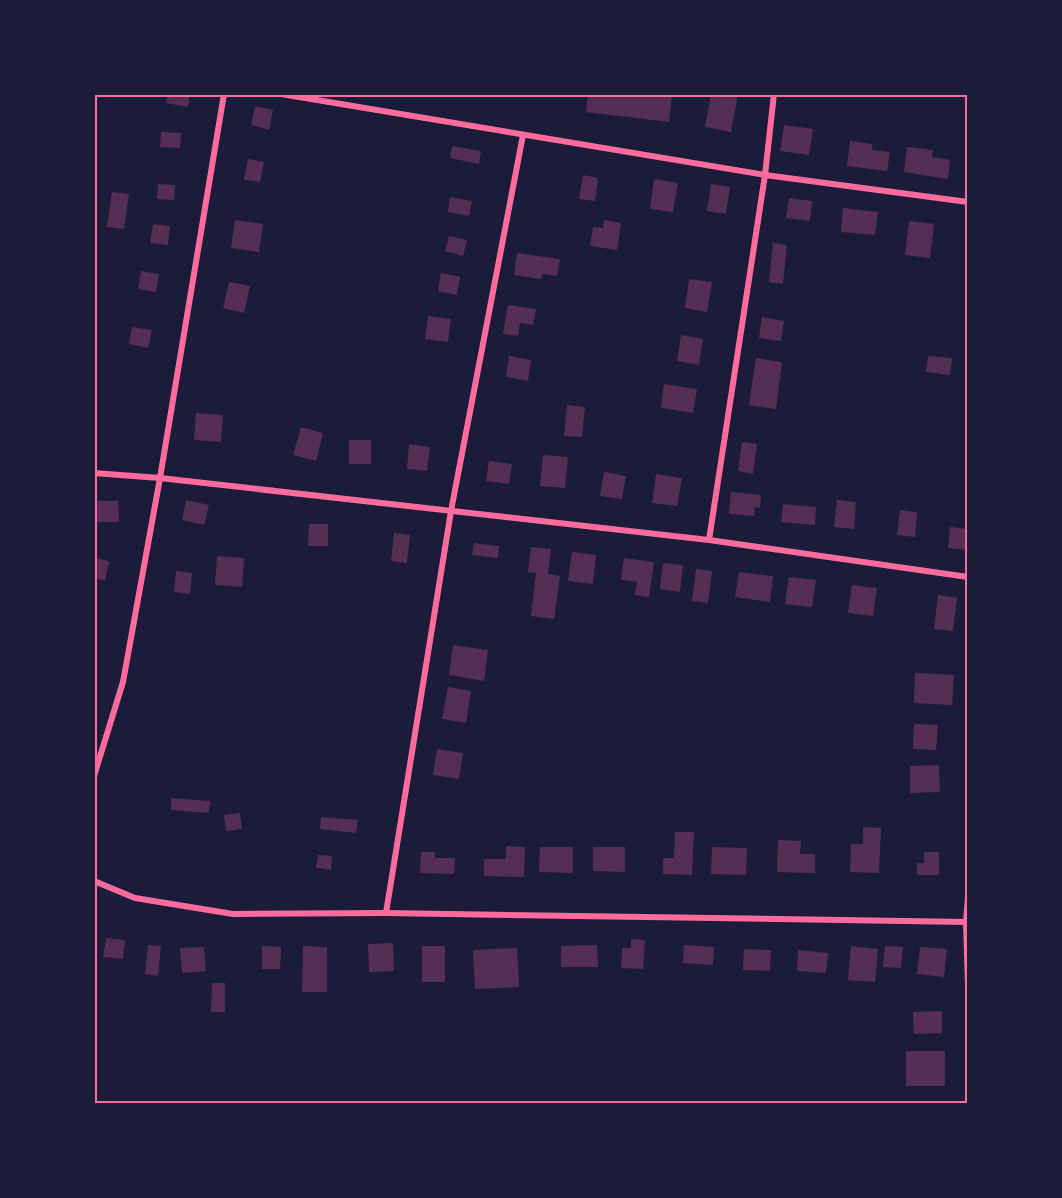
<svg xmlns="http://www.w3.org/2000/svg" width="1062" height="1198" font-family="Spectral,serif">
	<rect width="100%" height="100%" fill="#1b1b3a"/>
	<g fill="#542f53">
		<polygon points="168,94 190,94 188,107 166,103"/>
		<polygon points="588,94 657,94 672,96 669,122 586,112"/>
		<polygon points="711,94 738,94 731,132 705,127"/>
		<polygon points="255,106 273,110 269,130 251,125"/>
		<polygon points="784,125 813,129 809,155 780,151"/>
		<polygon points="161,132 181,133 180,148 160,147"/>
		<polygon points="850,141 872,144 872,150 890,152 887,171 847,166"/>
		<polygon points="452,146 481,151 479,164 450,158"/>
		<polygon points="907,147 933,150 932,157 950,160 948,179 904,172"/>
		<polygon points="248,159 264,162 260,182 244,180"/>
		<polygon points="583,175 598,178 595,201 579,199"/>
		<polygon points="654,179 678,183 673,212 650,209"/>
		<polygon points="158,184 175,185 174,200 157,199"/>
		<polygon points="711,184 730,187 726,214 707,211"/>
		<polygon points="112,192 129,194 124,229 107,227"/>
		<polygon points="450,197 472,201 469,216 448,212"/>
		<polygon points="789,198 812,201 810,221 786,218"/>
		<polygon points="843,208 878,212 875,235 841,232"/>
		<polygon points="235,220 263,224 259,252 231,248"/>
		<polygon points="604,220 621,223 617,250 590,246 593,227 603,228"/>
		<polygon points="909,221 934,224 930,258 905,255"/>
		<polygon points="153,224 170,226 168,245 150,243"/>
		<polygon points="449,236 467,240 463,256 445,251"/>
		<polygon points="773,243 787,245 783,284 769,282"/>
		<polygon points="517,253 560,259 557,276 542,274 541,279 514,275"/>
		<polygon points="141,271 159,274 156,292 138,289"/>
		<polygon points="441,273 460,277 457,295 438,291"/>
		<polygon points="689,279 712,282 707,312 685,308"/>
		<polygon points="229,282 250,286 244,313 223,308"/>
		<polygon points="508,305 536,309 533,325 520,323 518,336 503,334"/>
		<polygon points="428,316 451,319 448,342 425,339"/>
		<polygon points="762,317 784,321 781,341 759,338"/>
		<polygon points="132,327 152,330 148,348 129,344"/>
		<polygon points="681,335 703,339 699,365 677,361"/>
		<polygon points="509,356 531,360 528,381 506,377"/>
		<polygon points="928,356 952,358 950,375 926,372"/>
		<polygon points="756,358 782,362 776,409 749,405"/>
		<polygon points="664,384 697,389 693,413 661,408"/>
		<polygon points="567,405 585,407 582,437 564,436"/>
		<polygon points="196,413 223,415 221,442 194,440"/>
		<polygon points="301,427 323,433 316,461 293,455"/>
		<rect x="349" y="440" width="22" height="24"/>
		<polygon points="742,442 757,444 753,474 738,471"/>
		<polygon points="409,444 430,447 427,471 407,469"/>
		<polygon points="543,455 568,457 565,488 540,486"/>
		<polygon points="489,461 512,464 509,484 486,481"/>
		<polygon points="604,472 626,476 622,499 600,496"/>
		<polygon points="656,474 682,478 677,506 652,503"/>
		<polygon points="731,492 761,495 760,508 755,507 754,516 729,514"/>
		<polygon points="186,500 209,505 204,525 182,520"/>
		<polygon points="837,500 856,502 854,529 834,527"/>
		<polygon points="97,501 118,501 119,522 97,522"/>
		<polygon points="783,504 816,507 815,525 781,522"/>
		<polygon points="900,510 917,512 915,537 897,535"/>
		<polygon points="309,524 328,524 328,546 308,546"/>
		<polygon points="950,527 968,529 968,550 948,548"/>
		<polygon points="394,533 410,535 407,563 391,561"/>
		<polygon points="474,543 499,546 498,558 472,555"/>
		<polygon points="531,547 551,549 548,574 560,576 554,619 531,616 536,573 528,572"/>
		<polygon points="572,552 596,555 593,584 568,581"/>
		<polygon points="217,556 244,558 242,587 215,585"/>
		<polygon points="94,558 109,561 105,581 94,578"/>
		<polygon points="624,558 654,562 649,597 635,595 637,582 621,580"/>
		<polygon points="663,563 683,565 680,592 660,589"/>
		<polygon points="696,569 712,571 708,603 692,601"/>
		<polygon points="176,571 192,573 190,594 174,592"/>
		<polygon points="739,572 773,576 770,602 735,597"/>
		<polygon points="789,577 816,580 812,607 785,604"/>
		<polygon points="852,585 877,588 873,616 848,613"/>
		<polygon points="938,595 957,598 953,631 934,629"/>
		<polygon points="453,645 488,650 484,681 449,675"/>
		<polygon points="915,673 954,675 952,705 914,703"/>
		<polygon points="448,687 471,691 466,723 442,719"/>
		<polygon points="914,724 938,725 936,750 913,749"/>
		<polygon points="437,749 463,753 459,779 433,775"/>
		<polygon points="939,765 940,792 910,793 910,766"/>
		<polygon points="171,798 210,801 209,813 171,810"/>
		<polygon points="240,813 242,829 226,831 224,815"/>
		<polygon points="321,817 358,820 356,833 320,829"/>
		<polygon points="863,827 881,828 879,873 850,872 851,844 863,844"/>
		<polygon points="675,832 694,832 692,875 663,874 663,858 674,858"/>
		<polygon points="778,840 801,841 800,854 815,854 815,873 777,872"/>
		<polygon points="506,846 525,847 524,877 484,876 484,859 506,859"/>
		<polygon points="540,847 573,847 573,873 539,872"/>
		<polygon points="593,847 625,847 625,872 593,871"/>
		<polygon points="712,847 747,848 746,875 711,874"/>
		<polygon points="421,852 435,852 435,858 455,858 454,874 420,873"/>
		<polygon points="924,852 939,852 939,875 917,875 917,863 924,863"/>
		<polygon points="318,855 332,856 331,870 316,868"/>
		<polygon points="106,938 125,940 123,959 103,957"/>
		<polygon points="631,939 645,940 643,969 621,968 622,948 631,948"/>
		<polygon points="393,943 394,971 369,972 368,944"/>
		<polygon points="148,945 161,946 158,976 145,974"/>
		<polygon points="597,945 598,967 561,967 561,946"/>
		<polygon points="684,945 714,947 713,965 683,963"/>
		<polygon points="262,946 281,947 280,969 262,969"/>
		<polygon points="303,946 327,947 327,992 302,992"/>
		<rect x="422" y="946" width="23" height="36"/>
		<polygon points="851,946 878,949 875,982 848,980"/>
		<polygon points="885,946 903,947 901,968 883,967"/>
		<polygon points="204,947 206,971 182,973 180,948"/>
		<polygon points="920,947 947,949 944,977 917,974"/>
		<polygon points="517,948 519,987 475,989 473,950"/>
		<polygon points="744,949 771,950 770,971 743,970"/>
		<polygon points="798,950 828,953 826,973 797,971"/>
		<polygon points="212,983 225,983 225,1012 211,1012"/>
		<polygon points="942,1011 942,1033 914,1034 913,1012"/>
		<rect x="906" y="1051" width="39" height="35"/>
	</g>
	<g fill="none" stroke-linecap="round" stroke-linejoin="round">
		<g stroke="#ff6b9d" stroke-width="6">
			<polyline points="281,94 765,175 968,202"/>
			<polyline points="94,473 160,478 709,540 968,577"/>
			<polyline points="709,540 765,175 774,94"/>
			<polyline points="94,776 123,682 160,478 224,94"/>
			<polyline points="94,881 135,898 233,914 386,913 968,922"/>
			<polyline points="968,897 966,922 968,985"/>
			<polyline points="386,913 451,511 523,135"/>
		</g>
	</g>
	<rect width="1062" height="1198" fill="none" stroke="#1b1b3a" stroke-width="192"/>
	<rect x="96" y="96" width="870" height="1006" fill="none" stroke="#ff6b9d" stroke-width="2"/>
</svg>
